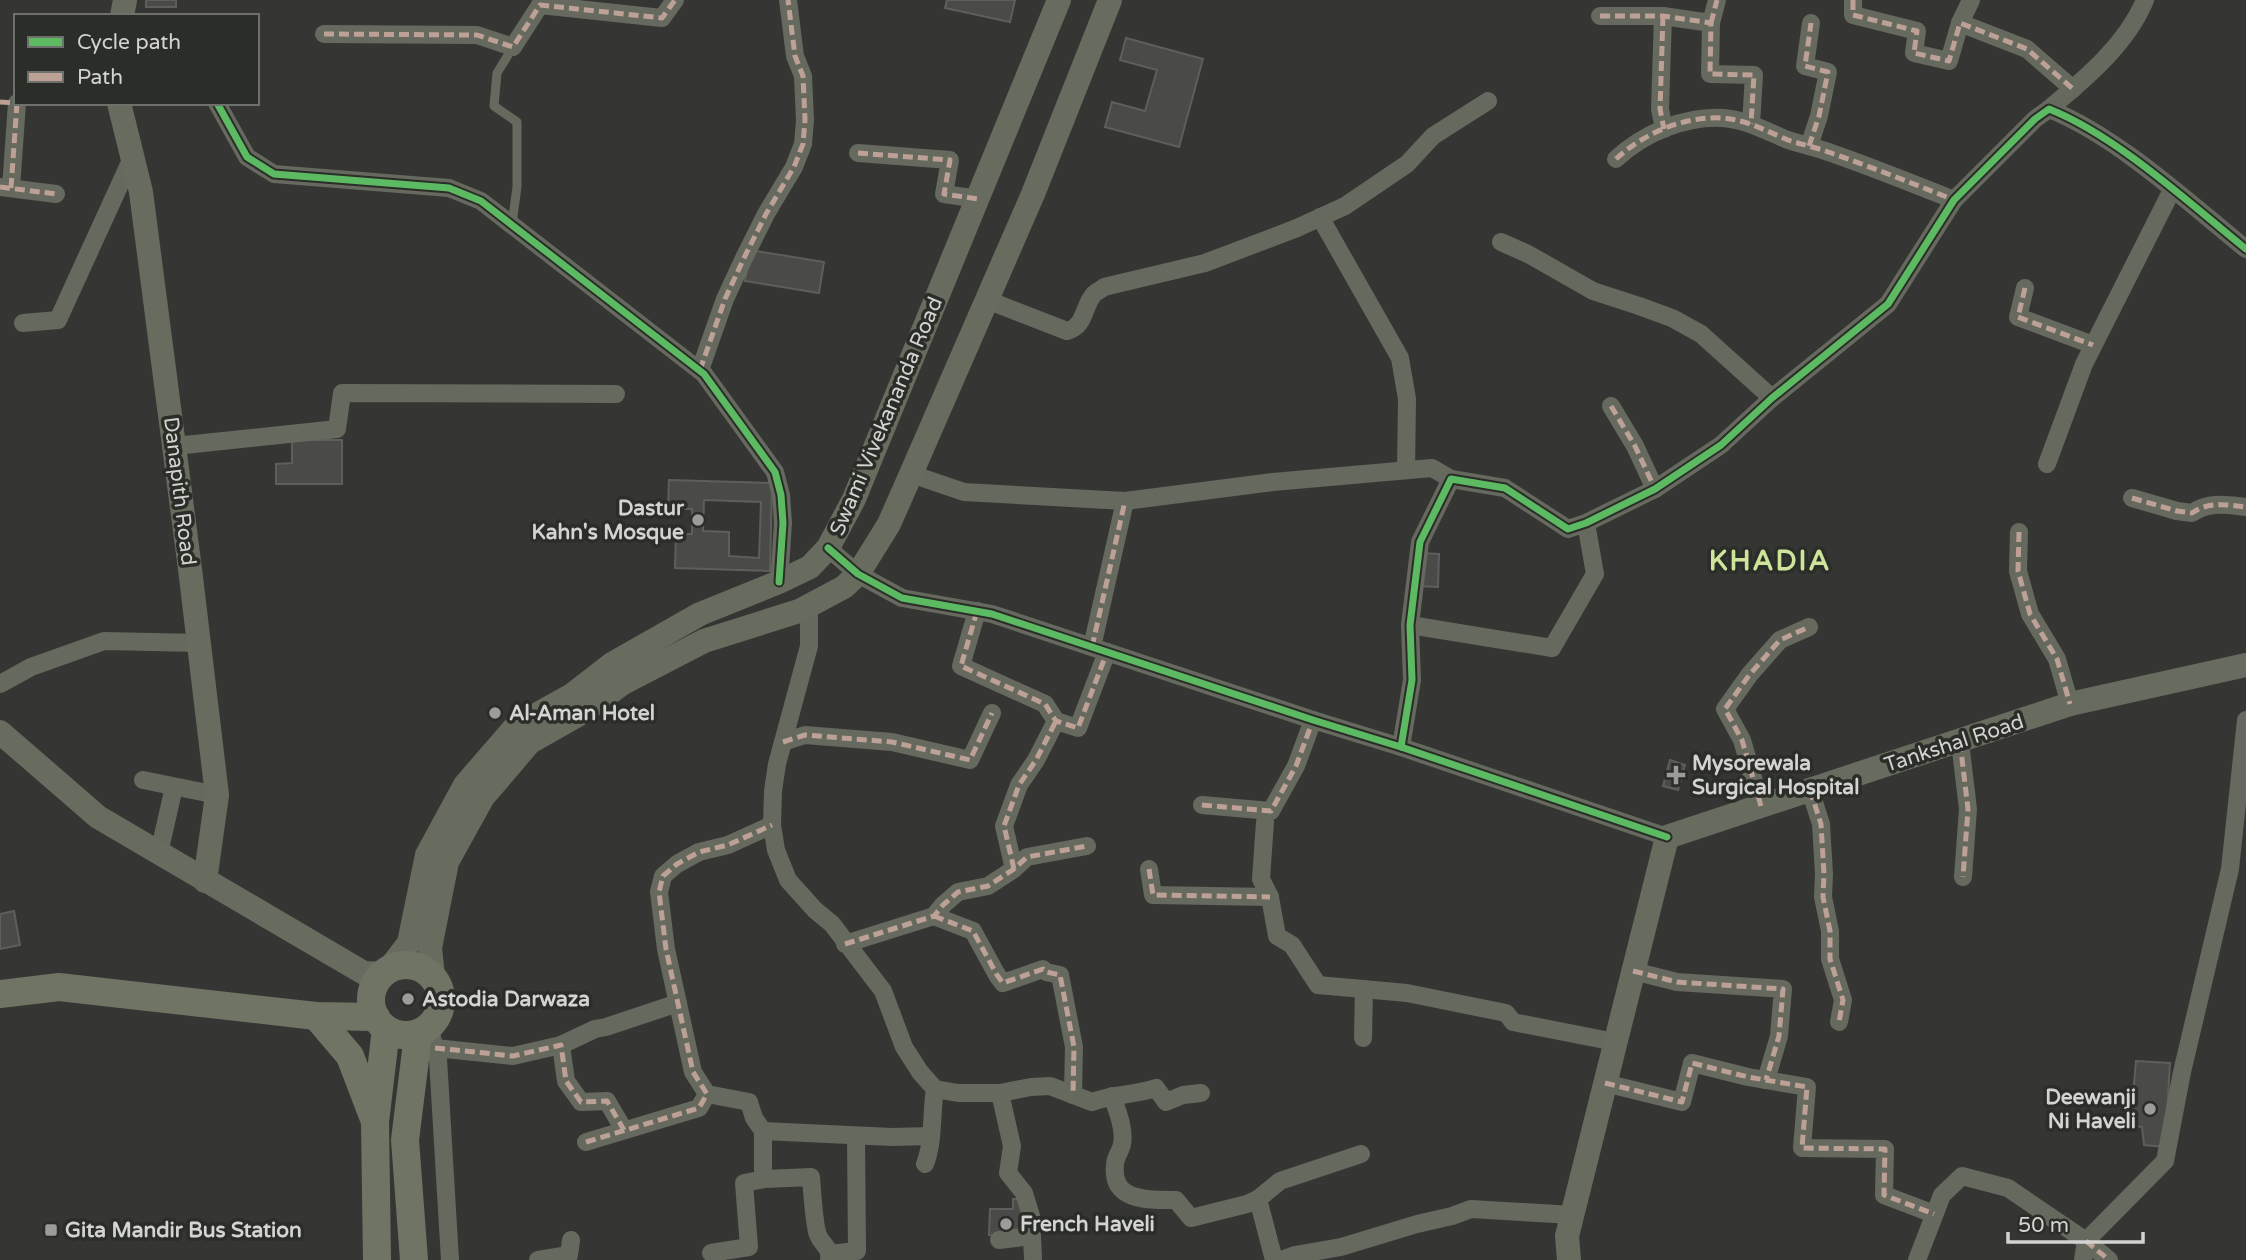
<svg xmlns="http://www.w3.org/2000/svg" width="2246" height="1260" font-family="'Varela Round',sans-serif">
	<rect width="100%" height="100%" fill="#353633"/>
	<g fill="#4a4a48" stroke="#5e5e5c" stroke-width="2" fill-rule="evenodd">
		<rect x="146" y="0" width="30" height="7"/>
		<polygon points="947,0 1015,0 1010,22 945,8"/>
		<polygon points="1126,38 1203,59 1179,147 1105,127 1112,102 1145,111 1157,70 1120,60"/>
		<polygon points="750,250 824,262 819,293 745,281"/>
		<polygon points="292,440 342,440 342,484 276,484 276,464 292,463"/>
		<path d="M 669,480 L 772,483 L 770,571 L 675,568 L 676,534 L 692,534 L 692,509 L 668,509 ZM 704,500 L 761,502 L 759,558 L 729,556 L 729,532 L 703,531 Z"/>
		<polygon points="1420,553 1439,554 1438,587 1418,586"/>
		<polygon points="1670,760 1685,765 1678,790 1663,786"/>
		<polygon points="14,911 20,945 0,949 0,914"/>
		<polygon points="2136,1061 2170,1063 2165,1147 2144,1145 2142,1127 2127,1125 2130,1094 2133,1094"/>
		<polygon points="1013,1199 1022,1199 1024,1236 989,1235 990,1209 1013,1209"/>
	</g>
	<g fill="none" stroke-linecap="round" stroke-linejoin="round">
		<polyline stroke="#66695e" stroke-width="9" points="512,224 517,187 517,122 494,106 497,73 513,47"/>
		<g stroke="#66695e" stroke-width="18">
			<polyline points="1853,0 1853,15 1917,31 1914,53 1949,61 1960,23 2027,49 2073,89"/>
			<polyline points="1600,16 1663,16 1711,23 1710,74 1754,75 1751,124"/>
			<polyline points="1663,16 1660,109 1664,129"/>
			<polyline points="1711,23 1717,0"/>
			<polyline points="1960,23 1971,0"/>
			<polyline points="324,34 477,35 513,47 540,5 662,18 675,0"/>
			<polyline points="217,103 247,157 274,174 449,188 481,201 704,374 775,472 781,495 783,523 779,582"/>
			<path d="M 2049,109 C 2085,79 2127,44 2145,0"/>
			<polyline points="1809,146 1819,116 1828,72 1805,66 1811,23"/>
			<polyline points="858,153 950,160 944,194 978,199"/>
			<path d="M 1616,159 C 1644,133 1684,116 1723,118 C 1747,120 1766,131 1788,140 C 1803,145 1819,148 1834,154 C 1874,168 1914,184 1954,200"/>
			<polyline points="0,187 56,194"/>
			<polyline points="11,188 17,103"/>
			<polyline points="1320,217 1400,358 1407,399 1406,470"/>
			<polyline points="1501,242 1528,254 1593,291 1639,306 1672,318 1701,334 1772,398"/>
			<polyline points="2025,288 2018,317 2093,345"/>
			<path d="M 987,300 L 1067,331 C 1086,326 1083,306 1094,294 C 1097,291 1101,290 1104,287 L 1205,263 L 1297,228 L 1345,206 L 1407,164 L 1433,136 L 1488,101"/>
			<polyline points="23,323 58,320 132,158"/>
			<polyline points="700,370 725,299 744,258 766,214 794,167 803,144 805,120 803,76 795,56 788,0"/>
			<polyline points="1611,406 1635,446 1655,489"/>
			<polyline points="175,446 337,429 342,393 616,394"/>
			<polyline points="2047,464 2084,364 2172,190"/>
			<polyline points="911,474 964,492 1125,501 1273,482 1432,468 1451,479"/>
			<path d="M 2132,498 L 2177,511 L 2192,513 C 2209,501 2227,505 2246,507"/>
			<polyline points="2019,532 2018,571 2030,614 2057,659 2070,704"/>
			<polyline points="828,548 858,574 902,598 992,614 1313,720 1401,747 1667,837"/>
			<path d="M 809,605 L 809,646 L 777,764 L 773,791 L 772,825 L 776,850 L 788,880 L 815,910 L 832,924 L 883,991 L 904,1047 L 920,1072 L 935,1089 C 931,1114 934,1141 925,1164"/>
			<polyline points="977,611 961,666 1045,704 1056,721 1078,728 1107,652"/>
			<polyline points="1410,625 1552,648 1595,574 1586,523"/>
			<polyline points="1092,647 1125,501"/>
			<polyline points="0,684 31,667 104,641 199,643"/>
			<polyline points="783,742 805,735 892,742 970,760 992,713"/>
			<polyline points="1960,742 1968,809 1963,877"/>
			<path d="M 1401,747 L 1412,680 L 1410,625 L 1420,542 L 1451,479 L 1505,488 L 1568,529 L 1586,523 L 1655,489 L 1721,445 L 1772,398 L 1888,304 L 1954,200 L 2035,119 L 2049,109 C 2117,136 2189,203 2246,249"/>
			<polyline points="143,780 217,795"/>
			<polyline points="1810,790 1821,824 1824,874 1823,897 1830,931 1830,959 1843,1000 1839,1022"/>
			<polyline points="1202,805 1271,811 1296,766 1313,720"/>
			<polyline points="1761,806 1742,740 1725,709 1750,674 1780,640 1809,627"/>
			<polyline points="1265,822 1261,879 1270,897 1277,936 1292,945 1318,985 1407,993 1506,1013 1513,1022 1615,1042"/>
			<polyline points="159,853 174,787"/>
			<polyline points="1014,869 1004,826 1019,785 1036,760 1056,721"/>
			<polyline points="1149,869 1153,895 1270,897"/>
			<polyline points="934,916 973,931 997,975 1003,983 1043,969 1046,972 1060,975 1074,1047 1073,1095"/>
			<polyline points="845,944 934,916 943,905 958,892 988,886 1014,869 1027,857 1087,846"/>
			<polyline points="1633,971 1677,982 1783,989 1779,1036 1766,1080"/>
			<polyline points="432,1038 438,1059 450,1260"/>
			<polyline points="1363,1038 1364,989"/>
			<polyline points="561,1045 595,1029 606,1027 678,1003"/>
			<polyline points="435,1048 513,1056 561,1045 566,1081 581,1102 607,1101 624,1130"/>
			<polyline points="1605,1083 1682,1102 1692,1063 1748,1077 1807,1087 1802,1148 1885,1149 1884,1195 1934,1214"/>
			<path d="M 935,1089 L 958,1093 L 1000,1093 L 1031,1087 L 1050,1086 L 1092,1102 C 1113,1094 1135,1095 1156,1088 L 1166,1102 L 1183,1095 L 1201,1093"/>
			<polyline points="1000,1093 1012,1146 1008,1173 1024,1193 1031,1216 1033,1258"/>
			<polyline points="707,1094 749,1102 754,1118 763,1131 892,1137 931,1136"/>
			<path d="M 1112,1096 C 1117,1110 1125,1129 1122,1144 C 1121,1151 1115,1157 1115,1165 C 1111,1202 1149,1200 1176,1200 L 1191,1218 L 1247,1204 L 1258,1199 L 1280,1181 L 1361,1154"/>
			<polyline points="586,1142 699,1108 707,1094 693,1072 666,949 659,892 663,876 677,864 699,852 728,845 772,825"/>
			<polyline points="763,1179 763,1131"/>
			<polyline points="1258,1199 1274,1260"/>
			<polyline points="999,1240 1031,1236"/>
			<path d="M 711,1253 L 749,1247 L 744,1183 L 765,1179 L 811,1177 C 812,1189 814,1225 818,1235 C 822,1245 831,1247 829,1260"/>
			<polyline points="830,1254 857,1251 856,1136"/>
			<polyline points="538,1260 569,1255 571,1240"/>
			<polyline points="1281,1260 1295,1255 1341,1247 1417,1224 1452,1216 1471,1209 1573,1215"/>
			<polyline points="1917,1260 1942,1195 1962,1176 2008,1188 2086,1241 2109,1260"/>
			<polyline points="2083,1260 2086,1241 2165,1161 2182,1072 2230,869 2246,720"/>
		</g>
		<g stroke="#686c5f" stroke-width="24">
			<polyline points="122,16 125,0"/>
			<polyline points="119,103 141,192 190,569 217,795 205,881"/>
			<polyline points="0,732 98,817 364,973 383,974"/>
			<polyline points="389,969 409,943 427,855 465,785 516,726 572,695 612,664 700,614 779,582 810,567 828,548 854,499 1059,0"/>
			<polyline points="433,976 430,948 447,862 483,797 530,742 583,712 623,683 704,641 799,611 844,587 858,574 889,524 911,474 1033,194 1110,0"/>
			<polyline points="1569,1260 1567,1236 1667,837 2070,704 2246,665"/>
		</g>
		<g stroke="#707464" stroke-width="28">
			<circle cx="406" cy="1000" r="35"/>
			<polyline points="0,994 59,987 316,1016 376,1017"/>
			<polyline points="316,1016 350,1056 374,1119"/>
			<polyline points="377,1260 375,1122 386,1029"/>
			<polyline points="414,1260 405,1140 418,1035"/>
		</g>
		<g stroke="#bda197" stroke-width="5" stroke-dasharray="10 5" stroke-linecap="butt">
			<polyline points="1853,0 1853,15 1917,31 1914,53 1949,61 1960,23 2027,49 2073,89"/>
			<polyline points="1600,16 1663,16 1711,23 1710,74 1754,75 1751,124"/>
			<polyline points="1663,16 1660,109 1664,129"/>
			<polyline points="1711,23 1717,0"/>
			<polyline points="324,34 477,35 513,47 540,5 662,18 675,0"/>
			<polyline points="0,102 16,103"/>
			<polyline points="1809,146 1819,116 1828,72 1805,66 1811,23"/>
			<polyline points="858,153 950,160 944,194 978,199"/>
			<path d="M 1616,159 C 1644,133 1684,116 1723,118 C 1747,120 1766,131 1788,140 C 1803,145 1819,148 1834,154 C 1874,168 1914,184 1954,200"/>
			<polyline points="0,187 56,194"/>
			<polyline points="11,188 17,103"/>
			<polyline points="2025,288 2018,317 2093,345"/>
			<polyline points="700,370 725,299 744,258 766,214 794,167 803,144 805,120 803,76 795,56 788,0"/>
			<polyline points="1611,406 1635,446 1655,489"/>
			<path d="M 2132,498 L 2177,511 L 2192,513 C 2209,501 2227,505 2246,507"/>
			<polyline points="2019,532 2018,571 2030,614 2057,659 2070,704"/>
			<polyline points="977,611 961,666 1045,704 1056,721 1078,728 1107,652"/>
			<polyline points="1092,647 1125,501"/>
			<polyline points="783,742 805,735 892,742 970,760 992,713"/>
			<polyline points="1960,742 1968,809 1963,877"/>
			<polyline points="1810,790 1821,824 1824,874 1823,897 1830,931 1830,959 1843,1000 1839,1022"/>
			<polyline points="1202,805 1271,811 1296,766 1313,720"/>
			<polyline points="1761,806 1742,740 1725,709 1750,674 1780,640 1809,627"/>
			<polyline points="1014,869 1004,826 1019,785 1036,760 1056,721"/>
			<polyline points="1149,869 1153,895 1270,897"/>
			<polyline points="934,916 973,931 997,975 1003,983 1043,969 1046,972 1060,975 1074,1047 1073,1095"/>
			<polyline points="845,944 934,916 943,905 958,892 988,886 1014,869 1027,857 1087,846"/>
			<polyline points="1633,971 1677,982 1783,989 1779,1036 1766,1080"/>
			<polyline points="435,1048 513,1056 561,1045 566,1081 581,1102 607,1101 624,1130"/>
			<polyline points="1605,1083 1682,1102 1692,1063 1748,1077 1807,1087 1802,1148 1885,1149 1884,1195 1934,1214"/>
			<polyline points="586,1142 699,1108 707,1094 693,1072 666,949 659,892 663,876 677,864 699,852 728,845 772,825"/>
			<polyline points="2086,1241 2109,1260"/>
		</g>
		<defs>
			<g id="cycleway">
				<polyline points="217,103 247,157 274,174 449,188 481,201 704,374 775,472 781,495 783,523 779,582"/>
				<polyline points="828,548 858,574 902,598 992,614 1313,720 1401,747 1667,837"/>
				<path d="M 1401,747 L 1412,680 L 1410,625 L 1420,542 L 1451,479 L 1505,488 L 1568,529 L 1586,523 L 1655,489 L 1721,445 L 1772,398 L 1888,304 L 1954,200 L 2035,119 L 2049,109 C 2117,136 2189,203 2246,249"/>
			</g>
		</defs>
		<use href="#cycleway" stroke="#2b2d28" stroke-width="11"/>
		<use href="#cycleway" stroke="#5cba63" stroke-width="7"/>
	</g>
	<g fill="#9c9d9a" stroke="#2b2d28" stroke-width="2.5">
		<circle cx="698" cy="520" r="7"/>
		<circle cx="495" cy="713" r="7"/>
		<path d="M1672.5 764.5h7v7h7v7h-7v7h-7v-7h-7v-7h7z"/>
		<circle cx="408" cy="999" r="7"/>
		<circle cx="2150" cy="1109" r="7"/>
		<circle cx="1006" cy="1224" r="7"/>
		<rect x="44" y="1223" width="14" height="14" rx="3.5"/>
	</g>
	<g text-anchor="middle" stroke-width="7" stroke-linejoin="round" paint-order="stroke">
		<g font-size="21" fill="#d3d4d2" stroke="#2b2d28">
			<text transform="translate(886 416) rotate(-67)" y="7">Swami Vivekananda Road</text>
			<text transform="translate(180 491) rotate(83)" y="7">Danapith Road</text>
			<text transform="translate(1954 743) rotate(-18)" y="7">Tankshal Road</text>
		</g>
		<g font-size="21" font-weight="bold" fill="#d3d4d2" stroke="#2b2d28" text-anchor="start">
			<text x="684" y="515" text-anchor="end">Dastur<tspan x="684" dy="24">Kahn's Mosque</tspan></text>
			<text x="509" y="720">Al-Aman Hotel</text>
			<text x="1692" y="770">Mysorewala<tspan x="1692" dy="24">Surgical Hospital</tspan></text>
			<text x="422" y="1006">Astodia Darwaza</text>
			<text x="2136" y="1104" text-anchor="end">Deewanji<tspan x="2136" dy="24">Ni Haveli</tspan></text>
			<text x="1020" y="1231">French Haveli</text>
			<text x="65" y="1237">Gita Mandir Bus Station</text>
		</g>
		<g font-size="28" font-weight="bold" letter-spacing="2" fill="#cde49a" stroke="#2b2d28">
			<text x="1770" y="570">KHADIA</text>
		</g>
	</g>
	<rect x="14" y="14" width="245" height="91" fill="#2b2d28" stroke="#6e706c" stroke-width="2"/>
	<rect x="28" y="37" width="35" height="10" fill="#5cba63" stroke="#6e706c" stroke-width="2"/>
	<text x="77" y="49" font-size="21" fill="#d3d4d2">Cycle path</text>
	<rect x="28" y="72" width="35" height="10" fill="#bda197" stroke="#6e706c" stroke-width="2"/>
	<text x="77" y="84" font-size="21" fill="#d3d4d2">Path</text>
	<path d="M2008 1232v10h135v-10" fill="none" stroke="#d3d4d2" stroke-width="3.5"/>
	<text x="2018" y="1232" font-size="21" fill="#d3d4d2" stroke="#2b2d28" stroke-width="5" paint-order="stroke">50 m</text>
</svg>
